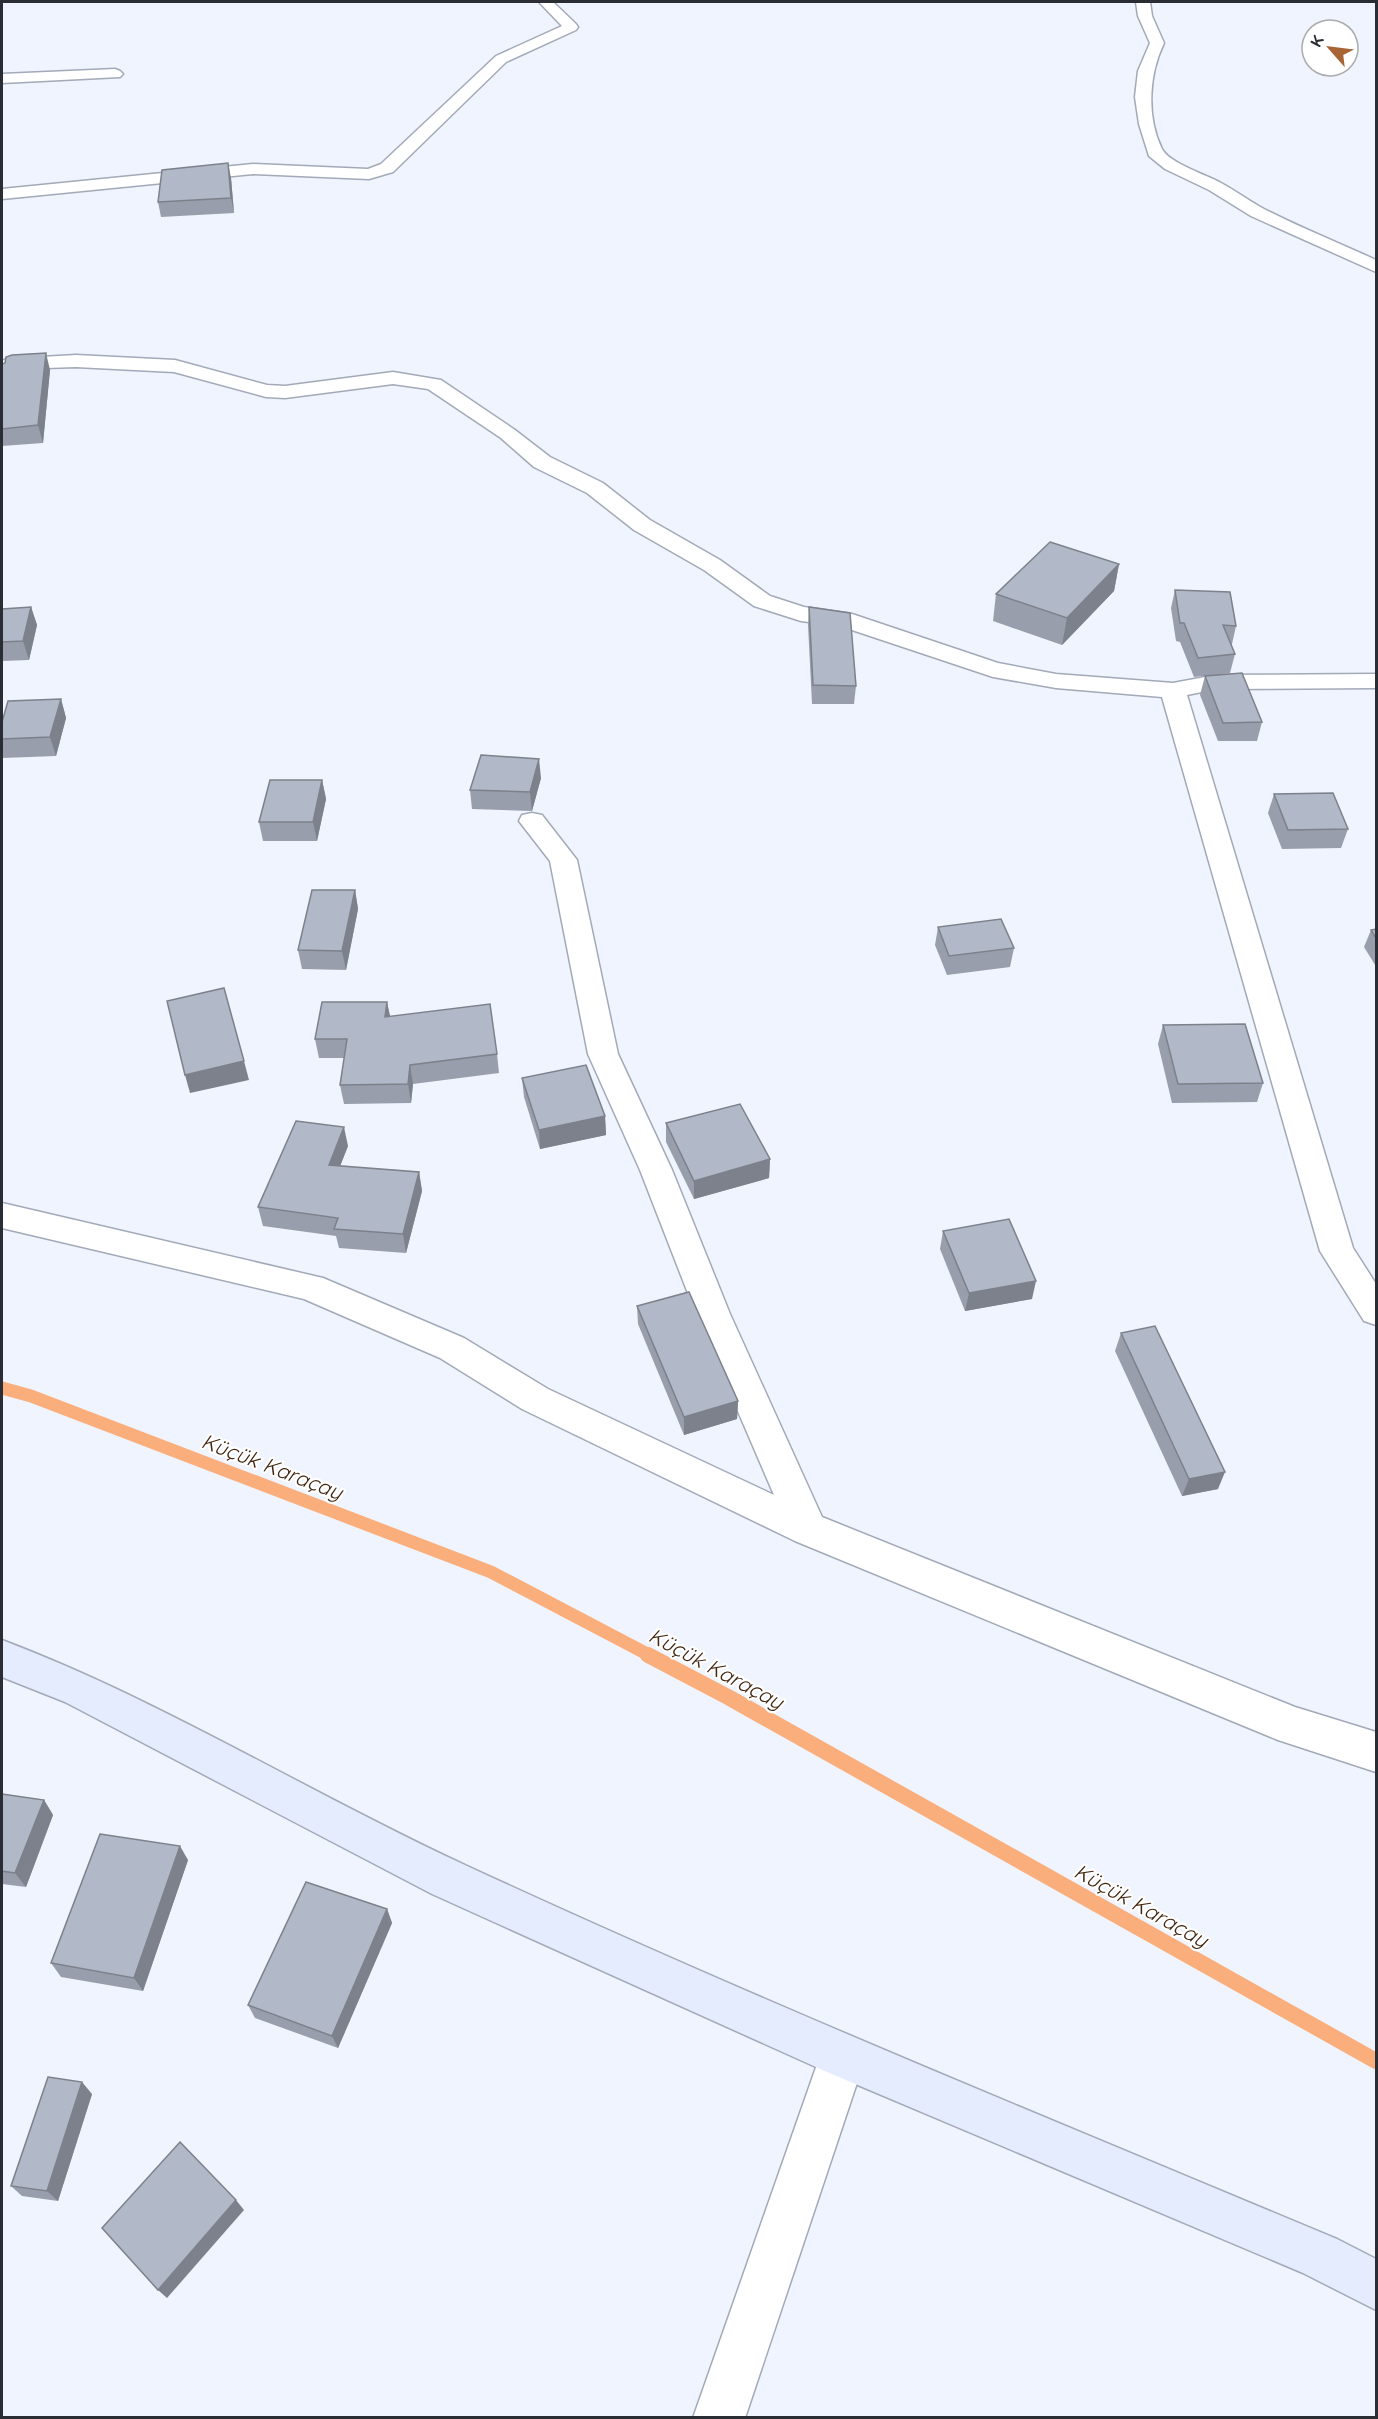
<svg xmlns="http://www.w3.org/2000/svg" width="1378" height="2419" font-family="Quicksand,sans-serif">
	<rect width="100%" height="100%" fill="#f0f4fe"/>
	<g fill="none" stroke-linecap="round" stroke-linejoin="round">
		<polyline stroke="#faae7c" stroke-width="13" points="2,1388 31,1396 491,1572 651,1656"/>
		<polyline stroke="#faae7c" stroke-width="16" points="648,1655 728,1697 1376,2061"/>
		<defs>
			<g id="street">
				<polygon points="539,2 553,2 576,24 578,27 576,30 506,62 393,172 369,179 253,174 2,199 2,189 253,164 368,169 381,164 496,56 562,26"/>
				<path d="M 1136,2 L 1150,2 L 1152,16 L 1164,43 C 1149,74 1146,116 1162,149 C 1169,163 1207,175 1221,183 C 1236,191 1249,201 1264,209 C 1301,228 1339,243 1376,260 L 1376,272 L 1251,216 L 1209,190 L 1165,169 L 1149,156 L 1139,124 L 1135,97 L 1138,71 L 1150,43 L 1138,16 Z"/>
				<polygon points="115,69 120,71 123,74 120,77 2,83 2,74"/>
				<polygon points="76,355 175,360 267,385 285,386 393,372 441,380 515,430 550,457 603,483 650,520 720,560 770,596 804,607 852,614 998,663 1056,674 1173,683 1216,675 1376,674 1376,688 1216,689 1187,695 1353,1248 1376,1284 1376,1325 1364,1321 1320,1251 1162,697 1056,688 993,677 840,626 801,621 754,606 704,570 634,530 587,493 534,467 501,438 428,389 393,384 285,398 266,397 174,372 76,367 16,369 2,374 2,361 6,359"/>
				<polygon points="532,813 542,815 577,860 618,1054 672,1170 730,1314 822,1517 1295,1707 1376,1732 1376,1772 1278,1740 795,1541 522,1409 440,1358 304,1299 2,1228 2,1203 323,1278 464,1338 548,1389 774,1495 696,1314 640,1170 588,1054 550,861 519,821 522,815"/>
				<polygon points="843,2033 859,2040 866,2056 745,2418 693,2418 820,2056 827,2040"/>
			</g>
			<path id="secondary" d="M 2,1640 C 163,1701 309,1793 465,1865 C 752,1998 1045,2117 1337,2239 L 1376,2259 L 1376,2310 L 1303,2273 L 827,2072 L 432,1894 L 65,1702 L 2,1677 Z"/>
		</defs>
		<use href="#street" stroke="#a2a9b8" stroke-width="3"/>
		<use href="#secondary" stroke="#a2a9b8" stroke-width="3"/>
		<use href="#street" fill="#fff" fill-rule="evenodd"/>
		<use href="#secondary" fill="#e4ecfd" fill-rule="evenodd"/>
	</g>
	<g fill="#989eab">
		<polygon points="231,178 234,213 161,217 158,202"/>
		<polygon points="2,364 50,370 43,443 2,446"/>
		<polygon points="1119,564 1114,591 1062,645 993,621 996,594"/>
		<polygon points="1175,590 1236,626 1232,644 1231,644 1235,654 1230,673 1194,677 1180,642 1176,641 1171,608"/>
		<polygon points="31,607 37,625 29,660 2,661 2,609"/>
		<polygon points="809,607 856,686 854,704 812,704 808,625"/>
		<polygon points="1205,676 1262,722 1257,741 1218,741 1200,695"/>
		<polygon points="61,699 66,718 56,756 2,758 2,722"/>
		<polygon points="541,778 532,811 472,809 470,790"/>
		<polygon points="322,780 326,799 317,841 263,841 259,822"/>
		<polygon points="1274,794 1348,829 1341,848 1282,849 1268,813"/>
		<polygon points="355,890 358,909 346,970 302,969 298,950"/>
		<polygon points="938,927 1014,948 1010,967 947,975 935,945"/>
		<polygon points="1377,929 1377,968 1364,947 1371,930"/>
		<polygon points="387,1002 390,1017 497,1054 499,1073 413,1084 411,1103 344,1104 340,1085 344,1058 319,1058 315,1039"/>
		<polygon points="1163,1025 1263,1083 1257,1102 1172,1103 1158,1044"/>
		<polygon points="522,1078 605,1116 606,1135 540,1149 524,1097"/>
		<polygon points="666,1123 770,1159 769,1178 694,1199 666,1142"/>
		<polygon points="348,1146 340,1166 419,1172 422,1191 406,1253 339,1248 336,1236 263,1226 258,1207"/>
		<polygon points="943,1231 1032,1299 965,1311 940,1249"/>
		<polygon points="637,1306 738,1401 737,1419 684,1435 638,1324"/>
		<polygon points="1121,1333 1218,1489 1182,1496 1115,1351"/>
		<polygon points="2,1794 44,1800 53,1815 26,1887 2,1884"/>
		<polygon points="188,1860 143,1991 61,1977 51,1963"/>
		<polygon points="387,1909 392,1923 338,2048 255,2018 248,2005"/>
		<polygon points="92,2094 58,2201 22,2196 11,2186"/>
	</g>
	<g fill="#7c818b">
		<polygon points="228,163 231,178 234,213 231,198"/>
		<polygon points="46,353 50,370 43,443 38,425"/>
		<polygon points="1119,564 1114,591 1062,645 1067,618"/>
		<polygon points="31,607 37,625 29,660 23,641"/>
		<polygon points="61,699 66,718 56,756 50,737"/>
		<polygon points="539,759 541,778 532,811 530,792"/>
		<polygon points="322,780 326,799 317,841 313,822"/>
		<polygon points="355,890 358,909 346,970 342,951"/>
		<polygon points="387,1002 391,1021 385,1017"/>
		<polygon points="244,1061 249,1080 190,1093 185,1075"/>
		<polygon points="410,1065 413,1084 411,1103 408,1084"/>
		<polygon points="605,1116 606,1135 540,1149 539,1130"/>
		<polygon points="344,1127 348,1146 333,1184 329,1165"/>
		<polygon points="770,1159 769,1178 694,1199 694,1181"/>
		<polygon points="419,1172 422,1191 406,1253 403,1234"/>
		<polygon points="1036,1281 1032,1299 965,1311 969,1293"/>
		<polygon points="738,1401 737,1419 684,1435 684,1417"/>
		<polygon points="1225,1472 1218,1489 1182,1496 1189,1479"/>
		<polygon points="44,1800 53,1815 26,1887 15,1873"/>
		<polygon points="180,1846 188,1860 143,1991 134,1978"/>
		<polygon points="387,1909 392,1923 338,2048 332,2036"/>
		<polygon points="82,2082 92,2094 58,2201 47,2191"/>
		<polygon points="236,2200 244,2210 167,2298 158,2290"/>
	</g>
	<g fill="#b1b8c7" stroke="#7c818b" stroke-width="1.5">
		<polygon points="228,163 231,198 158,202 162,170"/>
		<polygon points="46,353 38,425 2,429 2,364 5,363 6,357 12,355"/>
		<polygon points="1050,542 1119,564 1067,618 996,594"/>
		<polygon points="1175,590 1230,592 1236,626 1223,625 1235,654 1198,658 1184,623 1180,623"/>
		<polygon points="31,607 23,641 2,642 2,609"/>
		<polygon points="809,607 850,613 856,686 813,685"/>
		<polygon points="1242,673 1262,722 1223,723 1205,676"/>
		<polygon points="61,699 50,737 2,739 2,722 8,701"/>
		<polygon points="481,755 539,759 530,792 470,790"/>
		<polygon points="270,780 322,780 313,822 259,822"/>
		<polygon points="1333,793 1348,829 1288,830 1274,794"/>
		<polygon points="312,890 355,890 342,951 298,950"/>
		<polygon points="1001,919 1014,948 949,956 938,927"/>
		<polygon points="1377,929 1377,940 1371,930"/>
		<polygon points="224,988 244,1061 185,1075 167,1001"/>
		<polygon points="322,1002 387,1002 385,1017 490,1004 497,1054 410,1065 408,1084 340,1085 347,1039 315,1039"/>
		<polygon points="1245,1024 1263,1083 1178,1084 1163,1025"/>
		<polygon points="586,1065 605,1116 539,1130 522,1078"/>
		<polygon points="740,1104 770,1159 694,1181 666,1123"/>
		<polygon points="296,1121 344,1127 329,1165 419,1172 403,1234 334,1229 338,1218 258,1207"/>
		<polygon points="1009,1219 1036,1281 969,1293 943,1231"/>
		<polygon points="689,1292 738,1401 684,1417 637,1306"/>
		<polygon points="1155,1326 1225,1472 1189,1479 1121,1333"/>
		<polygon points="2,1794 44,1800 15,1873 2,1871"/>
		<polygon points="100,1834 180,1846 134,1978 51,1963"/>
		<polygon points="306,1882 387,1909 332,2036 248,2005"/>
		<polygon points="48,2077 82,2082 47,2191 11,2186"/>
		<polygon points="180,2142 236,2200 158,2290 102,2228"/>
	</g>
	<g text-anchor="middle" stroke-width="4.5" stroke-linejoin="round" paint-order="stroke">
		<g font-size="21" font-style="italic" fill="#43250f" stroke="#fff">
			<text transform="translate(272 1467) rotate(21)" y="7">Küçük Karaçay</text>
			<text transform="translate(716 1669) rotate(28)" y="7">Küçük Karaçay</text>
			<text transform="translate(1141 1906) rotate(29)" y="7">Küçük Karaçay</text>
		</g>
	</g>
	<rect width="1378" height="2419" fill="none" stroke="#2a2d33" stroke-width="6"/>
	<g transform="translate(1330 48) rotate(298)"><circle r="28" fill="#ffffff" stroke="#aaabad" stroke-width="1.5"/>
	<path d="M0-4.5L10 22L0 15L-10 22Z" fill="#a86434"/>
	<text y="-9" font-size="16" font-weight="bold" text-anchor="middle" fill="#2a2d33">K</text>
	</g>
</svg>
